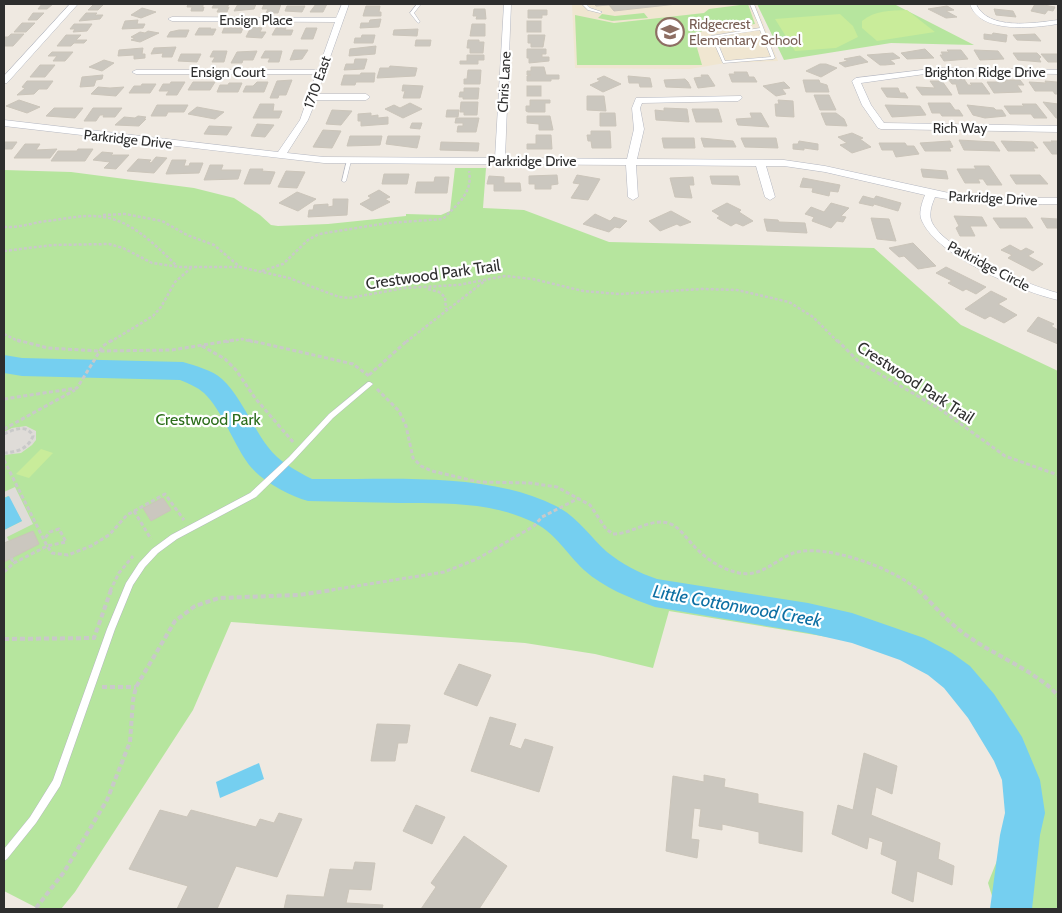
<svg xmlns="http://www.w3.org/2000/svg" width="1062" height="913" font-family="Cabin,sans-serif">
	<rect width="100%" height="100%" fill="#efe9e1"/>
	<polygon fill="#f0e6d1" points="572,4 756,4 778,61 725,63 690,69 575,68"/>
	<g fill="#b6e59e">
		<polygon points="748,4 755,24 706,30 693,34 702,65 577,65 575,15 614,23 704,13 709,9"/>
		<polygon points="757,4 894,4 974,45 891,43 784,60"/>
		<polygon points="644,13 648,18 612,21 598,18 602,14 615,16"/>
		<polygon points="455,168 486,168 483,208 524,210 609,242 874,248 961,325 1058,371 1058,909 996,909 988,883 1009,831 1018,785 936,667 852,641 669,611 653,668 595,654 525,643 231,622 193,710 75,892 61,909 39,909 4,891 4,170 71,172 194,188 234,198 260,215 271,225 278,226 328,224 406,216 406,214 441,215 450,211"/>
	</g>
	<g fill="#c9ec9a">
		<path d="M 907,10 L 935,32 L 877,41 L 862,28 L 862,21 C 875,10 890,11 907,10 Z"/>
		<polygon points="840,14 853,26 858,37 836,48 795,51 775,19"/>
		<polygon points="41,449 53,453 29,478 16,474"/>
	</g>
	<g fill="#dfdcd8">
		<polygon points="26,426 36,431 36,440 32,445 21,453 4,455 4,432 12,428"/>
		<polygon points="15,487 33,524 7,537 9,541 4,543 4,530 22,521 8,496 4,498 4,492"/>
	</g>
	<g fill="#75cff0">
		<polygon points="9,496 22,521 4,530 4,498"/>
		<polygon points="259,763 264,779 220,798 216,782"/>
	</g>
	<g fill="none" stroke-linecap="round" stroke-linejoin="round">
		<path fill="#75cff0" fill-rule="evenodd" d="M 4,355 L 22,358 L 183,362 C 196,366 212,370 222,379 C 240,395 253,428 268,447 C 278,461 296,471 312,479 C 389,480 486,471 556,506 C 578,517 590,537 607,552 C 622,564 639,573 657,579 L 808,603 L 852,613 L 924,638 L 952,653 L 970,666 L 994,694 L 1022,737 L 1040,780 L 1045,813 L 1040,835 L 1032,909 L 990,909 L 1000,835 L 1005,813 L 1002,780 L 994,761 L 968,718 L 944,688 L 928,675 L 900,660 L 852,643 L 808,633 L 655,607 C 630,598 604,588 584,570 C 567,554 556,534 535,523 C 494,502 444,503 400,503 C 369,502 339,502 308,501 C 288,495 259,480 247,462 C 233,442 221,409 204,393 C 197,387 188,383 180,380 L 22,376 L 4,373 Z"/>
	</g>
	<g fill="#cbc7bf" stroke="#cbc5ba">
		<polygon points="42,4 53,4 47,9 38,9"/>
		<polygon points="94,4 104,4 98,10 88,10"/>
		<polygon points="188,4 204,4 202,7 204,7 203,11 191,11 192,7 187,7"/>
		<polygon points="214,4 229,4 227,8 229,7 227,12 217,12 219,8 212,8"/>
		<polygon points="238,4 256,4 254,9 234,11"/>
		<polygon points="264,4 281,4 278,13 266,13 268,9 262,9"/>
		<polygon points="316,4 327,4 323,12 310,12"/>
		<polygon points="594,4 677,4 614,11 609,5 596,6"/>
		<polygon points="1035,4 1038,4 1055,7 1053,11 1048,10 1045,14 1031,11"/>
		<polygon points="287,6 305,6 302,12 285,11"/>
		<polygon points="366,6 380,6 379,12 381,12 381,16 363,16"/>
		<polygon points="947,6 954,10 946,11 957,17 946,18 928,9"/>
		<polygon points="142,8 156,12 141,18 131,15"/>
		<polygon points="474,9 485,9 486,19 476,19 477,16 473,16"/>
		<polygon points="994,9 1013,11 1016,17 996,15"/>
		<polygon points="528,10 547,10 547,15 542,15 542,18 528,18"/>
		<polygon points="33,13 44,13 37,20 28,20"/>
		<polygon points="86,13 97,13 95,15 103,15 100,19 79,21"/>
		<polygon points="381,19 379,27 360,28 361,23 369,23 370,20"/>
		<polygon points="138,20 137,24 145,24 143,28 122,29 125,21"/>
		<rect x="527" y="21" width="14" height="11"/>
		<polygon points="22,23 35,23 26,32 14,32"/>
		<polygon points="74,24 92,24 87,31 73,32 75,29 70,29"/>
		<polygon points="472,24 485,24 485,36 470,36"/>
		<polygon points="251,27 262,28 260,32 266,32 262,38 246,37"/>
		<polygon points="199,28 211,28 210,29 216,29 213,35 195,35"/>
		<polygon points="224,28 243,28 241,33 222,33"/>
		<polygon points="276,28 286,28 285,30 293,30 291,35 272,35"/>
		<polygon points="306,28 317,28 313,39 301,39"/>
		<polygon points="418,29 417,36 393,35 394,30"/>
		<polygon points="179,30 189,30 186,37 167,37 170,32"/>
		<polygon points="148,31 159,33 140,42 131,40 135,38 131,37 140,32 145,33"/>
		<polygon points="993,33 1007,35 1006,42 984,39 984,34 992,35"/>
		<polygon points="11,34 24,34 13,46 4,46 4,37 8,37"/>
		<polygon points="1035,34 1041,41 1017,40 1013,35"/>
		<polygon points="66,35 81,35 76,40 87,40 84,43 74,43 71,46 57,46"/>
		<polygon points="362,35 375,35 373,43 354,43 355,38 361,38"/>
		<polygon points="528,35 545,35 543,47 531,47 531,43 528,43"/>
		<polygon points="416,40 431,40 430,46 415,46"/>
		<polygon points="468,40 479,40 479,42 484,42 483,53 470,53 470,48 467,48"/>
		<polygon points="376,46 375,54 349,56 350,49"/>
		<polygon points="176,47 172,57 162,57 163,53 151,54 154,48"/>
		<polygon points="143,48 142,54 145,54 145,58 134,59 134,55 118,56 119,50"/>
		<polygon points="527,49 546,49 546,54 542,54 542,57 549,57 549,61 529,63 529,58 527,58"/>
		<polygon points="925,49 934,58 907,59 901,53"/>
		<polygon points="294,50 308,50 302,59 290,60"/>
		<polygon points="947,50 961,50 968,59 944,61 940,55 943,55 941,52 949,52"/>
		<polygon points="974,50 998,51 1004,59 980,60"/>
		<polygon points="213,51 227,51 224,62 212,62 215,57 210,57"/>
		<polygon points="257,51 253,60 243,60 242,63 231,63 237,52"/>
		<polygon points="265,51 282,51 279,62 268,62 270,58 261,58"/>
		<polygon points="52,52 73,52 65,61 53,61 57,56 48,56"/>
		<polygon points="893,53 900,58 890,60 895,64 885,65 880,65 867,55"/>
		<polygon points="1013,53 1037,53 1041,57 1039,59 1041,62 1018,60"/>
		<polygon points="181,54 201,54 197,62 178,61"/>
		<polygon points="1041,54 1058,54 1058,62 1048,62"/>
		<polygon points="467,55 484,55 484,60 478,60 478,64 460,64 460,61 467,61"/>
		<polygon points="860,56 868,62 845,67 839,63 848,61 844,59"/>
		<polygon points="355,59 367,59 364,69 344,70 346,64 354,64"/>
		<polygon points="104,60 114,63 102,71 89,67"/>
		<polygon points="820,64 826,64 837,68 821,77 806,71"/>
		<polygon points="40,65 55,65 45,77 30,77"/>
		<polygon points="390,66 417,68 415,76 377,78 380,68 389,68"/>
		<polygon points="531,67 544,67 546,75 559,75 559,79 551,79 551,81 527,81 527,76 531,75 527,75 527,71 531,71"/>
		<polygon points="468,70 481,70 480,84 464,84 464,79 467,79"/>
		<polygon points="734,72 747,72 749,77 754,77 757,82 732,82 729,74 735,74"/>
		<polygon points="361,73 375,73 374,82 356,82 355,85 341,85 344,75 360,75"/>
		<polygon points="103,75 102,79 96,80 94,86 80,87 82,77"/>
		<polygon points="701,75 708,75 715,86 698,88 694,78 702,77"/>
		<polygon points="604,76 621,84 603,92 590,85 600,81 597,79"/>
		<polygon points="628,76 650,78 652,87 640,87 639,83 629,83"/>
		<polygon points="685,79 688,82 691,88 666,87 664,80"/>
		<polygon points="948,79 964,79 968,85 972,85 970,83 982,83 990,94 959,94 956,84 952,84"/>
		<polygon points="292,80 286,95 279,95 278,98 270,98 277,81"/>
		<polygon points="803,80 819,80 820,83 827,85 829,92 806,92"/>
		<polygon points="1004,80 1020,80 1024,85 1017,85 1022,92 994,93 987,82 1006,82"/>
		<polygon points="27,81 53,81 47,89 39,89 34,94 17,95 25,88 22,87"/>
		<polygon points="930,81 942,81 952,95 922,95 916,87 935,88"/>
		<polygon points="1045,81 1057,82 1058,94 1055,94 1053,91 1035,91 1029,82 1046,83"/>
		<polygon points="171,82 185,82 177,95 166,95 169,91 159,91 163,84 170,84"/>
		<polygon points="193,82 215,82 210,90 188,90"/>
		<polygon points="257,82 268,82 264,92 243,92 246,86 253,86"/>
		<polygon points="784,82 790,88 782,89 786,94 776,96 763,86"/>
		<polygon points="229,83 242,83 238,92 217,92 220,85 228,85"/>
		<polygon points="142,84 156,84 150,93 129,93 134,86 141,86"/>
		<polygon points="403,85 423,86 420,98 403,98 405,91 402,91"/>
		<rect x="527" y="86" width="14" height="10"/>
		<polygon points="98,87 110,88 124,87 116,96 91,94"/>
		<polygon points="464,88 479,88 478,99 463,99 463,97 459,97 460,92 464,92"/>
		<polygon points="881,88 898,88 900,93 905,93 908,98 887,97"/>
		<polygon points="814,95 829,95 836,110 820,110"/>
		<polygon points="587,96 604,96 606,111 587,110"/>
		<polygon points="19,100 40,107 27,113 6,106"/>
		<polygon points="530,100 550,100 550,103 545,103 545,112 528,112 526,111 526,106 530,106"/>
		<polygon points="778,100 793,101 794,117 776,116 775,104 779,104"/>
		<polygon points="461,102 478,102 477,115 464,115 464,112 460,112"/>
		<polygon points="1043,102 1058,104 1058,118 1056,118"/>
		<polygon points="410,103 422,109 403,118 385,109 394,105 400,108"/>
		<polygon points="928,103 950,103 955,110 959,110 963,116 942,116 940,113 932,113"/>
		<polygon points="260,104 274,104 273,111 282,111 279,118 253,118"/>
		<polygon points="1022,104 1036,104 1047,118 1034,118 1031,114 1010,114 1004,106 1024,106"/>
		<polygon points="157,105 188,105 184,112 168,112 166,116 151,116"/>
		<polygon points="885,105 920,106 926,115 892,117"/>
		<polygon points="967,105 994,108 996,110 1002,110 1006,116 985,118 973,115"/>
		<polygon points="197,107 224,112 215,119 188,114"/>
		<polygon points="54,108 83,108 75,118 46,116"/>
		<polygon points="93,108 122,108 115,117 103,117 104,115 100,115 96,121 84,121"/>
		<polygon points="664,108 687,109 689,122 656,120 655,110 664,111"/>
		<polygon points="692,109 718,109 722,122 696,122"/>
		<polygon points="332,110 352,111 341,125 326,124"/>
		<polygon points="447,110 459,110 458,117 446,117"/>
		<polygon points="371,113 371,116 378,115 378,118 388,117 388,124 361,126 361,121 358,121 358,114"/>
		<polygon points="600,113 615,113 616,126 600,126"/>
		<polygon points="750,113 761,113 769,127 738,125 736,119 752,118"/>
		<polygon points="821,113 836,113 844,119 847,126 826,125"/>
		<polygon points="138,116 146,117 144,119 146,119 139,126 115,125 124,117 135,118"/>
		<polygon points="527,116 550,116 553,130 539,130 539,124 527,123"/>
		<polygon points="456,118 479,118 476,132 457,132 458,126 463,126 463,123 455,123"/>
		<polygon points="412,123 422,123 420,129 410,128"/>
		<polygon points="257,124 274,125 265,137 251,136"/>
		<polygon points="209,126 232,127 227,135 204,134"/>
		<polygon points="323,130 341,131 332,148 313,147"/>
		<polygon points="591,131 610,131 611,148 592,148 591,141 588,141 587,135 591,135"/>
		<polygon points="852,133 863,138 860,139 871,147 852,153 840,145 847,143 838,137"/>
		<polygon points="536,135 551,135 552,149 527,149 527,144 536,144"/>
		<polygon points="350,136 382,136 380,145 347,146"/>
		<polygon points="388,136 420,136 417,148 386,144"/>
		<polygon points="662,138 694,138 695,148 664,148"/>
		<polygon points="701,138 733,141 736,147 704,147"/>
		<polygon points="741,138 776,138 778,148 745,147"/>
		<polygon points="959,140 994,142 1000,151 964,150"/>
		<polygon points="799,141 818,144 818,150 804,148 804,150 793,149 793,144 798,144"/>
		<polygon points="950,141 953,147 949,148 951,151 925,151 920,143"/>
		<polygon points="1001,141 1033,142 1038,148 1033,148 1035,151 1008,151"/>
		<polygon points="1051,141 1058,141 1058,154 1052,154 1043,142 1053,142"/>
		<polygon points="4,142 17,142 12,149 4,149"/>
		<polygon points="441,142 479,143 478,151 440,150"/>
		<polygon points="879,143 905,143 907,146 914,146 919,154 896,157 893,150 882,150"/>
		<polygon points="25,144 40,144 36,150 57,149 50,158 14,158"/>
		<polygon points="78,149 93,149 85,161 51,161 58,151 77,151"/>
		<polygon points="102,152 113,153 111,155 129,155 116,169 104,168 110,162 93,160"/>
		<polygon points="156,157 167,158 154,173 127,171 138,159 151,160 149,162 151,163"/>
		<polygon points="172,160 186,160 184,166 189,166 190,163 203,163 199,173 166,174"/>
		<polygon points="210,165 223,165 221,170 241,170 238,179 204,180"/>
		<polygon points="974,166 989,166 1002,185 987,185 983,179 978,179 980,183 965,183 957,169 976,169"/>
		<polygon points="250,169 263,169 262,171 275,172 270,184 244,184"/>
		<polygon points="921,169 946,171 948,179 923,177"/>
		<polygon points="286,171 305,172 297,188 278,187"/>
		<polygon points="384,174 409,174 407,184 382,184"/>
		<polygon points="557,175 558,184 551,185 551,189 535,189 535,184 529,184 529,176"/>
		<polygon points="577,175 600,179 588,200 571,198 580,184 573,183"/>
		<polygon points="1010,175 1040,175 1048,184 1016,184"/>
		<polygon points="489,176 504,177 504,183 520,183 521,191 494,191 494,184 487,184"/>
		<polygon points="710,176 738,176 740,185 712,184"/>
		<polygon points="435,177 449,177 447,193 415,193 417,182 434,182"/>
		<polygon points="693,177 694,185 689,185 692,198 675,197 670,178"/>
		<polygon points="803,178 840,185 838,192 830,191 829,196 812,192 813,188 800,187"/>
		<polygon points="379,190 390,197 385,199 390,202 372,211 360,204 371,198 368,196"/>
		<polygon points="297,192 316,199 298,211 279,203"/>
		<polygon points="863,196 874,199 876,196 901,203 898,211 874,204 873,206 859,203"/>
		<polygon points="333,199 348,199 347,215 308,217 309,210 313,210 314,205 328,204 328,207 333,206"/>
		<polygon points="727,203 741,210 739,212 753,221 743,226 736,223 731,226 717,218 720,216 712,211"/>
		<polygon points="831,203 849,208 841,216 846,217 843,222 837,221 831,228 812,221 814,217 805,214 811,207 824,212"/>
		<polygon points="671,211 691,222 680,226 677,224 660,231 649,221"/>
		<polygon points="595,214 610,221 614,217 627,221 620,228 615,227 609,232 583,224"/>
		<polygon points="954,216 982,217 987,226 970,226 975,236 960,236 956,228 959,226"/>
		<polygon points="871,218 889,219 896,241 877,239"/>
		<polygon points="993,218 1026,218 1033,228 1000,228"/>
		<polygon points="1041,218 1058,219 1058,228 1047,228"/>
		<polygon points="764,219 778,220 779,222 805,223 807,233 767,231"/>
		<polygon points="913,243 936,266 918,269 904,256 899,257 889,248"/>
		<polygon points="1010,245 1021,251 1026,248 1034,252 1028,256 1043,264 1033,271 1008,258 1012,255 1001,250"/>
		<polygon points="946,267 986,287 976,294 966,289 963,291 948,283 952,281 936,273"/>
		<polygon points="991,291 1007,299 998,304 1017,315 1004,323 990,316 985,319 965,309"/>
		<polygon points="1038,317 1054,324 1051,326 1058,330 1058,344 1027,331"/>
		<polygon points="163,498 171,510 151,521 143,508"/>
		<polygon points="33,531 39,544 4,562 4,543"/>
		<polygon points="459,664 491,675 477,706 444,694"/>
		<polygon points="490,717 516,724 509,745 521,749 525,739 553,747 539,792 471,771"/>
		<polygon points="377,724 410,725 407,743 398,743 395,761 371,761"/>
		<polygon points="864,753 897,766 892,794 876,787 871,815 940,843 938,859 954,866 952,885 917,871 913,902 892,893 897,861 881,854 883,842 869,837 867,849 832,834 838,805 853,810"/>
		<polygon points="704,775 725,779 724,787 758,794 758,803 803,812 802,852 759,843 759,832 722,824 722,830 699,826 701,809 694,808 691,839 699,840 697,858 666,851 673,776 704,782"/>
		<polygon points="416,805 445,817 432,844 403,831"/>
		<polygon points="160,810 187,817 191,810 256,827 260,819 274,823 279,813 302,819 277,877 236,866 217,909 177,909 188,886 129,869"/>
		<polygon points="464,836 507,866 479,909 421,909 436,887 431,883"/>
		<polygon points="355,862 375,863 371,890 349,889 346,903 383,905 382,909 284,909 287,895 324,897 330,869 353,870"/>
	</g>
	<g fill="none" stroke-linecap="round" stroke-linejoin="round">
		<defs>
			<g id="service">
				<polygon points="417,4 421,4 414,13 420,22 418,23 410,13"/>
				<polygon points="582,4 586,4 590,8 602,12 600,13 588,10"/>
				<path d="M 750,4 L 754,4 L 775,58 L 773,59 L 723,63 L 711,36 L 760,28 ZM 760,30 L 771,57 L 725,61 L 715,37 Z"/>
				<polygon points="347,160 351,161 346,181 344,182 342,181"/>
				<polygon points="368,382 370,382 373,384 333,418 293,461 256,497 177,539 158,553 145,567 133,585 115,629 60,786 36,823 7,859 4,861 4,849 30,817 53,780 107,629 126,583 139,563 152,549 171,535 250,493 289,457 329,414"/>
			</g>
			<g id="minor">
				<polygon points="70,4 78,4 7,83 4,83 4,76"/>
				<path d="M 342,4 L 349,4 L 317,94 L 366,94 L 370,97 L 366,100 L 316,100 L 308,120 L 287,153 L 324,157 L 495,158 L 504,4 L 511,4 L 505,158 L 627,159 L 634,129 L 632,108 L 636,98 L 741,96 L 742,98 L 738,101 L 642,103 L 640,108 L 644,129 L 637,159 L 784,160 L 825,166 L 958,195 L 1001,198 L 1058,198 L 1058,204 C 1016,204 976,205 935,197 C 932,204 929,212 931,220 C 941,249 1029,286 1058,293 L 1058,300 C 1022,292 937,256 922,221 C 918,213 922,203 925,195 L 825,172 L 784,166 L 766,166 L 775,197 L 770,200 L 765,197 L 756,166 L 636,165 L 638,197 L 633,200 L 628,197 L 626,165 L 324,163 L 4,126 L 4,120 L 278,152 L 300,120 L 316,74 L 136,74 L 132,72 L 136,70 L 318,70 L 335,22 L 172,21 L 168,19 L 172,17 L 336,18 Z"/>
				<path d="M 970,4 L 976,4 C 988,31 1034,23 1058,20 L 1058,24 C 1033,28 979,34 970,4 Z"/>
				<polygon points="939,68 1058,70 1058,74 939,72 861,83 871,105 884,123 1058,126 1058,132 881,129 878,128 862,105 852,81 856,78"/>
			</g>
		</defs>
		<use href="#service" stroke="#b4b7c1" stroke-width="1"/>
		<use href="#minor" stroke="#b4b7c1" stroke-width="1"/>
		<g stroke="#c9c9c9" stroke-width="2.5" stroke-dasharray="3 2" stroke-linecap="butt">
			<polyline points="103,215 125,214 162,221 187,235 214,245 240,267"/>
			<path d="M 4,227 C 19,228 32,223 46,221 C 60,220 75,216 89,216 C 127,215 151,241 177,266"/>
			<polyline points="4,251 53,245 109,244 123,248 152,263 180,267 240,267 289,278 339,297 349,298 405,288 458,285 505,276 533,279 583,291 619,294 702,289 737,290 789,302 813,317 838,342"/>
			<path d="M 262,271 L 283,264 L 308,240 L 319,234 L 388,223 L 443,219 C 457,204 473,194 469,171"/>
			<polyline points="428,289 439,292 445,297 446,309"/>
			<polyline points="4,334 20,342"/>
			<polyline points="110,342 153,316 161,307 175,282 191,268"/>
			<polyline points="226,342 242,339 253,342"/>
			<polyline points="406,342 486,280"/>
		</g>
		<g stroke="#c9c9c9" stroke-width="3" stroke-dasharray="4 2.5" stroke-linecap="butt">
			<polyline points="17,340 48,348 100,351 172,350 234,340"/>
			<polyline points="248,340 353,364 369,376"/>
			<polyline points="837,340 859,362 940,409 1005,456 1058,475"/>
			<polyline points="202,346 225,359 236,370 255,398 293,442"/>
			<polyline points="369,375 408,340"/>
			<path d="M 377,389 L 399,411 L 406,426 L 413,458 L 421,466 L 432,471 L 479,482 L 530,483 L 557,487 L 590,505 L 606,529 L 613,534 C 632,534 650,518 668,523 C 679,526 686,538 694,546 C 706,559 721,569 739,573 C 761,577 773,562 791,554 C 822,541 896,569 919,591"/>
			<polyline points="4,399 77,388 103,346 112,340"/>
			<polyline points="4,429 75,390"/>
			<path d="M 4,434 C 14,429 27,424 33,436 C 28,449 17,452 4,453"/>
			<polyline points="4,460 47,546 66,542 59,529 50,532 44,539"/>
			<polyline points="134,511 151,539"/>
			<polyline points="11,558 14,563"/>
			<polyline points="4,572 14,563 47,546 52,553 68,555 91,546 109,535 127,515 165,494 184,520"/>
			<polyline points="110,591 119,573 133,556"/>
			<polyline points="325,591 444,572 477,559 534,526 542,517 579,498"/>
		</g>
		<g stroke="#c9c9c9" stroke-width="4" stroke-dasharray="5 3" stroke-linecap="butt">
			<path d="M 918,590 C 936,607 950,625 972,639 C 995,655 1042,675 1058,696"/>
			<polyline points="4,639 94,638 111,590"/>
			<polyline points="102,687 136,687"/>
			<polyline points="36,908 64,872 107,800 130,742 133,700 136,687 175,621 195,606 219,598 298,595 333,590"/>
		</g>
		<use href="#service" fill="#fff" fill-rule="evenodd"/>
		<use href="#minor" fill="#fff" fill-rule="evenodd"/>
	</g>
	<defs>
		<symbol id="school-ring" viewBox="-11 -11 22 22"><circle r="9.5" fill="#fff" stroke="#8d6e63" stroke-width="1.5"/><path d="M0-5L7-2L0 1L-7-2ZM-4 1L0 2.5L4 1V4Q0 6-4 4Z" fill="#8d6e63"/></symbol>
	</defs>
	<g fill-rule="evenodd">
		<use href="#school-ring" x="654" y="16" width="32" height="32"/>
	</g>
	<g text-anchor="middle" stroke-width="4.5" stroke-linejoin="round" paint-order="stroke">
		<g font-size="14" fill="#2e2e2e" stroke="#fff">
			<text x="256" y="25">Ensign Place</text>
			<text x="228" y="77">Ensign Court</text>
			<text x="985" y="77">Brighton Ridge Drive</text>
			<text transform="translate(317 82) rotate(-70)" y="5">1710 East</text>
			<text transform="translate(504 82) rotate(-87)" y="5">Chris Lane</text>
			<text x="960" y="133">Rich Way</text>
			<text transform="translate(128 139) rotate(6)" y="5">Parkridge Drive</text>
			<text x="532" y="166">Parkridge Drive</text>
			<text transform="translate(993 198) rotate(3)" y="5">Parkridge Drive</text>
			<text transform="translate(989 266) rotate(28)" y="5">Parkridge Circle</text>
		</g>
		<g font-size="14" fill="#785e54" stroke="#fff" text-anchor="start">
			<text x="689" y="29">Ridgecrest<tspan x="689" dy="16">Elementary School</tspan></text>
		</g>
		<g font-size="16" fill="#2e2e2e" stroke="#fff">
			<text transform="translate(433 274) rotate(-8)" y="6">Crestwood Park Trail</text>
			<text transform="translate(916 382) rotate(33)" y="6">Crestwood Park Trail</text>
		</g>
		<g font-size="16" fill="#2c6e1b" stroke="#fff">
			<text x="208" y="425">Crestwood Park</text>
		</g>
		<g font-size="18" font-style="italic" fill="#0d6fa3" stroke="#fff">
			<text transform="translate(737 606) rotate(10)" y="6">Little Cottonwood Creek</text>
		</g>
	</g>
	<rect width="1062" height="913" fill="none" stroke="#2e2e2e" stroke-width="10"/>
</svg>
